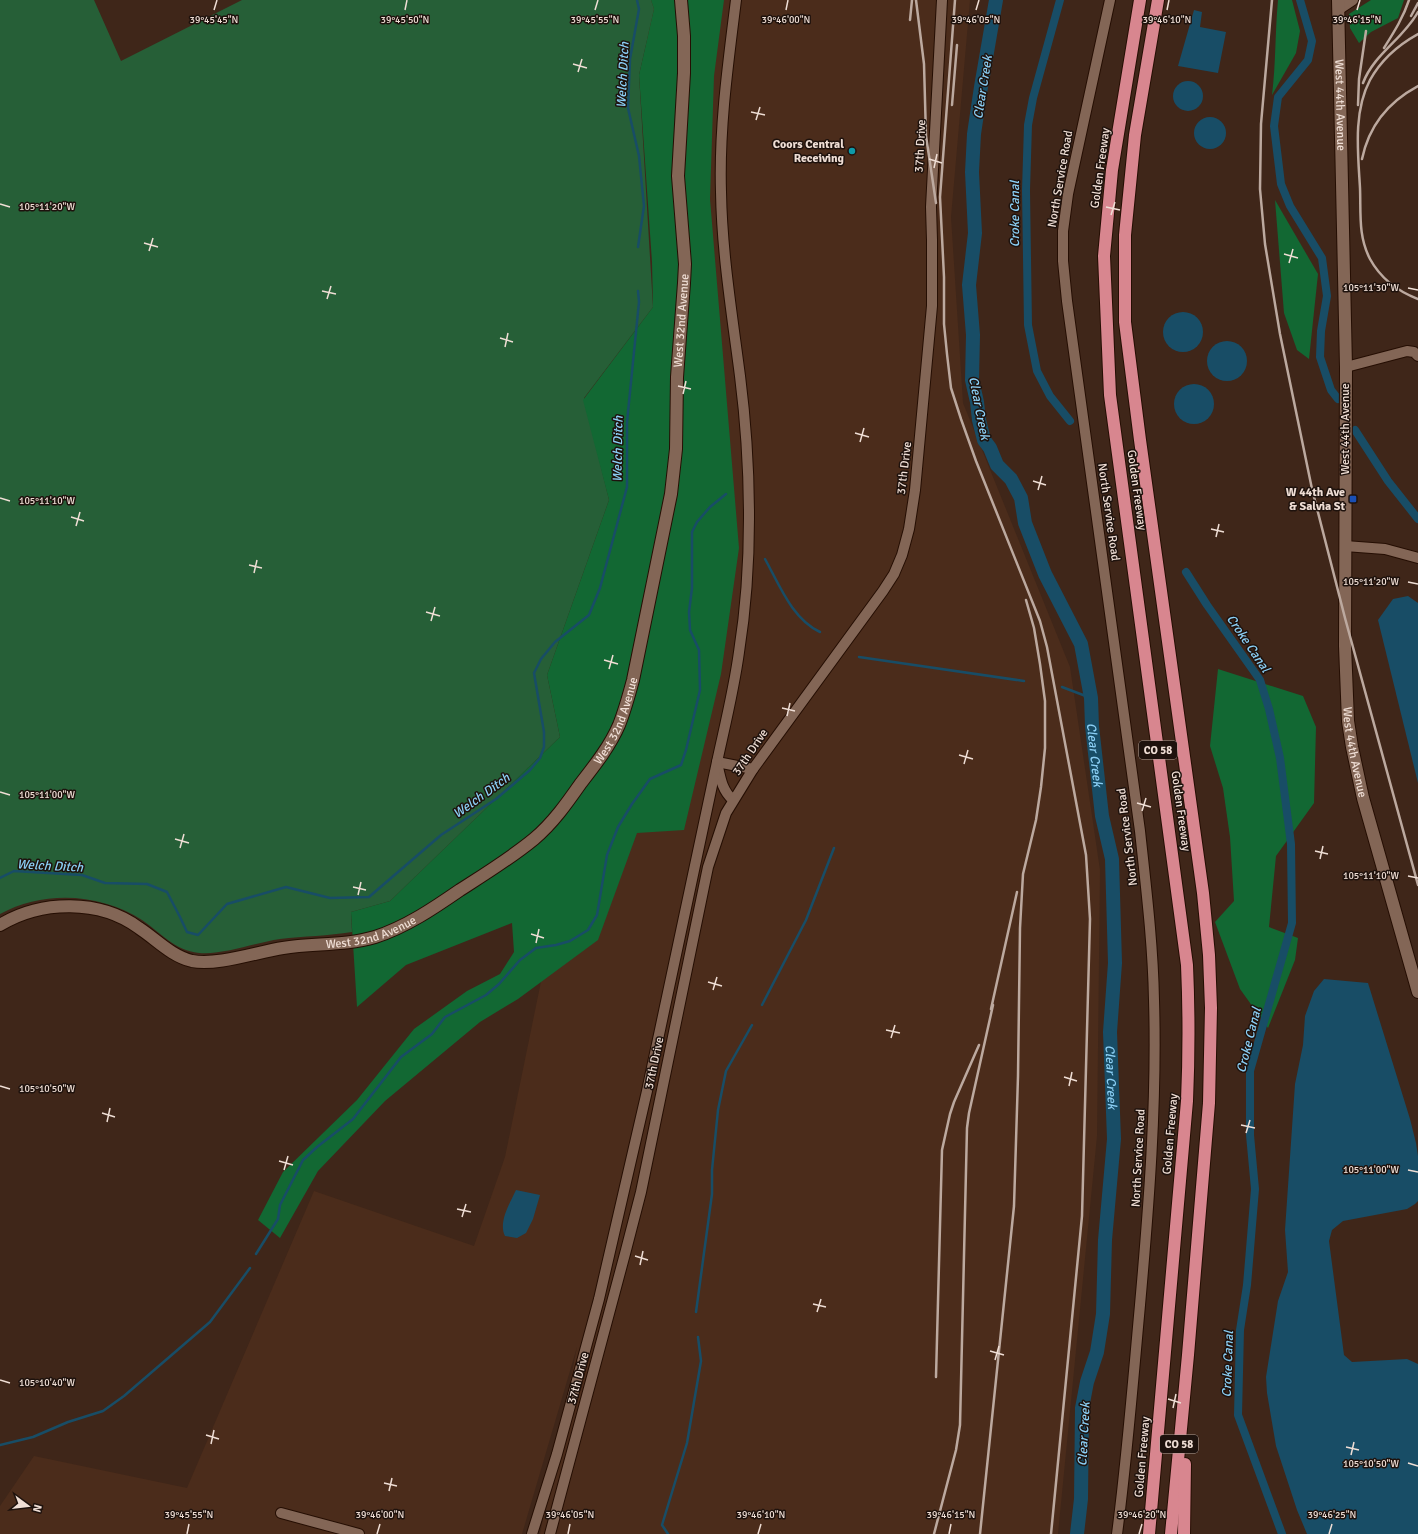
<svg xmlns="http://www.w3.org/2000/svg" width="1418" height="1534" font-family="Signika,sans-serif">
	<rect width="100%" height="100%" fill="#3f2619"/>
	<polygon fill="#4b2c1b" points="645,0 970,0 951,217 963,403 1070,667 1100,870 1097,1136 1058,1534 540,1534 577,1347 522,1534 0,1534 0,1506 34,1456 187,1488 314,1191 474,1246 505,1157 599,699 659,354"/>
	<path fill="#265f37" d="M 0,0 L 94,0 L 121,61 L 242,0 L 651,0 L 654,9 L 639,75 L 653,307 L 584,398 L 609,500 L 547,675 L 560,737 L 390,901 L 351,912 L 352,932 C 328,936 304,936 280,939 C 254,943 224,955 199,953 C 174,950 161,933 142,920 C 100,893 44,890 0,914 Z"/>
	<g fill="#126833">
		<polygon points="651,0 724,0 714,76 710,199 739,548 721,674 684,830 637,833 598,940 518,999 480,1022 385,1101 318,1171 280,1238 258,1220 283,1172 357,1100 414,1029 467,991 500,974 514,952 512,923 406,965 357,1007 351,912 390,901 560,737 547,675 609,500 583,400 653,307 652,262 639,75 654,9"/>
		<path d="M 1278,0 L 1292,0 L 1300,31 L 1296,53 L 1272,95 C 1276,63 1275,32 1278,0 Z"/>
		<polygon points="1371,0 1404,0 1398,18 1371,32 1359,43 1350,28 1349,14"/>
		<polygon points="1275,200 1318,274 1309,359 1297,350 1284,313"/>
		<polygon points="1218,669 1303,696 1316,727 1314,803 1276,856 1269,927 1298,938 1295,960 1268,1028 1240,989 1215,922 1234,901 1230,837 1223,788 1210,746"/>
	</g>
	<g fill="#184d66">
		<polygon points="1194,10 1202,12 1200,27 1226,32 1218,73 1178,66"/>
		<circle cx="1188" cy="96" r="15"/>
		<circle cx="1210" cy="133" r="16"/>
		<circle cx="1183" cy="332" r="20"/>
		<circle cx="1227" cy="361" r="20"/>
		<circle cx="1194" cy="404" r="20"/>
		<polygon points="1408,596 1418,603 1418,783 1378,620 1393,599"/>
		<polygon points="1324,979 1368,983 1410,1119 1416,1143 1418,1156 1418,1201 1415,1204 1407,1209 1343,1221 1332,1230 1329,1241 1344,1355 1352,1362 1407,1359 1418,1364 1418,1534 1307,1534 1297,1510 1276,1446 1267,1393 1266,1377 1278,1301 1288,1272 1285,1230 1295,1084 1303,1045 1305,1016 1314,991"/>
		<path d="M 516,1190 L 540,1195 L 533,1219 L 526,1233 L 517,1238 L 505,1236 C 498,1222 510,1203 516,1190 Z"/>
	</g>
	<g fill="none" stroke-linecap="round" stroke-linejoin="round">
		<g stroke="#184d66" stroke-width="2.5">
			<polyline points="637,0 639,9 630,59 628,108 639,156 644,206 638,247"/>
			<path d="M 765,559 C 779,584 792,619 820,632"/>
			<polyline points="859,657 1024,681"/>
			<polyline points="1062,687 1091,698"/>
			<polyline points="0,878 14,871 82,875 105,883 147,884 167,892 180,917 187,932 198,935 227,904 286,887 330,898 369,897 441,835 496,799 530,770 540,758 544,747 544,732 534,673 541,659 555,642 589,615 600,588 627,487 627,422 639,302 638,291"/>
			<polyline points="762,1005 806,920 834,848"/>
			<polyline points="256,1254 278,1219 280,1205 303,1160 317,1147 353,1119 401,1057 432,1034 445,1017 486,995 499,984 520,960 536,948 556,945 570,941 588,930 597,915 607,855 618,827 632,804 650,779 681,765 686,750 700,690 699,650 690,630 689,612 692,588 692,532 697,522 710,507 726,494"/>
			<polyline points="696,1312 712,1194 712,1170 718,1110 726,1071 752,1025"/>
			<polyline points="0,1445 33,1437 68,1422 103,1411 124,1396 210,1322 250,1268"/>
			<polyline points="668,1534 662,1525 687,1443 701,1361 698,1337"/>
		</g>
		<g stroke="#184d66" stroke-width="8">
			<polyline points="1060,0 1033,98 1028,125 1026,190 1028,325 1037,371 1050,396 1070,421"/>
			<polyline points="1300,0 1312,41 1308,60 1278,97 1274,126 1281,184 1290,206 1322,258 1327,296 1321,331 1320,357 1331,390 1338,399"/>
			<polyline points="1355,430 1388,481 1418,519"/>
			<polyline points="1186,572 1207,605 1260,680 1269,709 1280,758 1291,844 1292,923 1250,1071 1250,1135 1255,1189 1247,1285 1240,1330 1238,1415 1282,1534"/>
		</g>
		<path stroke="#184d66" stroke-width="14" id="s1" d="M 996,0 L 981,87 L 974,134 L 972,172 L 975,233 L 969,285 L 973,335 L 972,380 L 977,402 L 979,420 L 984,440 L 990,448 L 997,465 L 1011,479 L 1021,498 L 1025,523 L 1045,574 L 1081,644 L 1091,698 L 1092,726 L 1102,816 L 1112,859 L 1115,963 L 1110,1032 L 1114,1139 L 1105,1240 L 1103,1314 L 1097,1352 L 1087,1382 L 1082,1408 L 1081,1499 L 1077,1534"/>
		<defs>
			<g id="street">
				<path d="M 736,0 C 728,64 719,128 721,192 C 722,253 732,314 740,376 C 746,423 749,470 749,518 C 749,562 746,608 739,652 C 734,689 725,725 717,762 L 753,769"/>
				<path d="M 1110,0 L 1068,194 L 1063,231 L 1063,261 L 1067,301 L 1140,831 C 1146,887 1153,944 1154,1000 C 1157,1102 1149,1204 1140,1305 C 1133,1381 1127,1458 1117,1534"/>
				<polyline points="1338,10 1353,0"/>
				<polyline points="1346,367 1407,351 1414,352 1418,356"/>
				<polyline points="1345,546 1385,549 1418,558"/>
				<path d="M 718,767 C 721,781 723,791 733,800"/>
				<polyline points="281,1513 359,1534"/>
				<polyline points="532,1534 557,1454 599,1299 647,1091 717,762"/>
				<polyline points="550,1534 626,1250 641,1192 708,867 726,813 753,769 883,591 894,574 902,555 909,529 915,490 932,306 932,240 931,207 942,0"/>
			</g>
			<g id="secondary">
				<path id="s2" d="M 1338,0 L 1346,367 L 1345,646 L 1348,721 L 1352,747 L 1363,798 L 1418,992"/>
				<path id="s3" d="M 0,925 C 41,900 100,899 139,928 C 156,939 171,956 192,961 C 217,966 257,952 283,948 C 314,943 345,946 375,937 C 406,927 434,908 460,890 C 485,874 511,858 534,839 C 553,823 567,803 581,783 C 595,765 610,746 619,725 C 625,710 629,695 633,680 L 671,494 L 676,449 L 677,377 L 684,283 L 685,264 L 678,176 L 684,73 L 684,36 L 681,0"/>
			</g>
			<g id="highway">
				<path d="M 1140,0 L 1112,170 L 1104,256 L 1110,395 L 1187,965 C 1189,1010 1189,1055 1187,1101 L 1149,1534"/>
				<polyline points="1158,0 1135,135 1125,235 1125,322 1140,440 1203,893 1209,955 1211,1008 1209,1103 1188,1355 1171,1534"/>
				<polyline points="1184,1534 1185,1464"/>
			</g>
		</defs>
		<use href="#street" stroke="#250e03" stroke-width="12"/>
		<use href="#secondary" stroke="#250e03" stroke-width="14"/>
		<use href="#highway" stroke="#250e03" stroke-width="14"/>
		<use href="#street" stroke="#836656" stroke-width="10"/>
		<use href="#secondary" stroke="#836656" stroke-width="12"/>
		<use href="#highway" stroke="#d8868f" stroke-width="12"/>
		<g stroke="#bca99f" stroke-width="2.5">
			<polyline points="916,0 924,64 926,136 936,203"/>
			<polyline points="955,0 940,197 944,277 944,324 947,354 951,388 961,419 976,461 1040,621 1047,647 1086,855 1090,919 1082,1216 1051,1534"/>
			<polyline points="1272,0 1261,124 1260,189 1265,244 1280,334 1312,489 1345,618 1418,885"/>
			<polyline points="1411,16 1418,3"/>
			<polyline points="910,20 912,0"/>
			<path d="M 1418,34 C 1398,45 1381,60 1370,80 C 1353,112 1358,153 1360,188 C 1361,213 1358,236 1370,259 C 1381,279 1397,291 1418,299"/>
			<path d="M 1384,48 C 1394,32 1403,18 1409,0"/>
			<path d="M 1363,83 C 1374,54 1403,39 1418,12"/>
			<polyline points="952,105 957,45"/>
			<polyline points="1358,105 1359,79 1366,31"/>
			<path d="M 1362,159 C 1369,125 1388,102 1418,86"/>
			<polyline points="991,1009 1017,892"/>
			<polyline points="936,1377 942,1150 950,1114 954,1102 979,1045"/>
			<polyline points="934,1534 956,1450 960,1425 967,1128 969,1113 993,1005"/>
			<polyline points="980,1534 1014,1206 1018,1076 1020,928 1023,874 1036,820 1041,787 1045,748 1045,701 1040,664 1034,628 1026,600"/>
		</g>
	</g>
	<path fill="none" stroke="#efded5" stroke-width="1.5" d="M 214,10 L 217,0M 405,10 L 407,0M 595,10 L 598,0M 786,10 L 788,0M 976,10 L 979,0M 1167,10 L 1169,0M 1357,10 L 1360,0M 573,64 L 587,68M 578,72 L 582,59M 751,112 L 765,115M 756,120 L 760,107M 929,159 L 942,163M 934,168 L 937,154M 0,204 L 10,207M 1106,207 L 1120,210M 1111,215 L 1115,202M 144,243 L 158,247M 149,251 L 153,238M 1284,254 L 1298,258M 1289,263 L 1293,249M 1408,288 L 1418,290M 322,291 L 336,294M 327,299 L 331,286M 500,338 L 513,342M 505,347 L 508,333M 678,386 L 691,389M 683,394 L 686,381M 855,433 L 869,437M 860,442 L 864,428M 1033,481 L 1046,485M 1038,490 L 1042,476M 0,498 L 10,501M 71,517 L 84,521M 76,526 L 80,512M 1211,529 L 1224,532M 1216,537 L 1219,524M 249,565 L 262,568M 254,573 L 257,560M 1408,582 L 1418,584M 426,612 L 440,616M 431,621 L 435,607M 604,660 L 618,664M 609,669 L 613,655M 782,708 L 795,711M 787,716 L 790,703M 959,755 L 973,759M 964,764 L 968,750M 0,792 L 10,795M 1137,803 L 1151,807M 1142,811 L 1146,798M 175,839 L 189,843M 180,848 L 184,834M 1315,851 L 1328,854M 1320,859 L 1323,846M 1408,876 L 1418,878M 353,887 L 366,890M 358,895 L 361,882M 531,934 L 544,938M 536,943 L 539,929M 708,982 L 722,986M 713,990 L 717,977M 886,1030 L 900,1033M 891,1038 L 895,1025M 1064,1077 L 1077,1081M 0,1086 L 10,1089M 1069,1086 L 1072,1072M 102,1113 L 115,1117M 107,1122 L 110,1108M 1241,1125 L 1255,1128M 1246,1133 L 1250,1120M 279,1161 L 293,1165M 284,1170 L 288,1156M 1408,1170 L 1418,1172M 457,1209 L 471,1212M 462,1217 L 466,1204M 635,1256 L 648,1260M 640,1265 L 643,1251M 813,1304 L 826,1307M 817,1312 L 821,1299M 990,1351 L 1004,1355M 995,1360 L 999,1346M 0,1380 L 10,1383M 1168,1399 L 1181,1403M 1173,1408 L 1176,1394M 206,1435 L 219,1439M 211,1444 L 214,1430M 1346,1447 L 1359,1450M 1351,1455 L 1354,1442M 1408,1463 L 1418,1466M 384,1483 L 397,1486M 389,1491 L 392,1478M 187,1534 L 189,1524M 377,1534 L 380,1524M 568,1534 L 570,1524M 758,1534 L 761,1524M 949,1534 L 951,1524M 1139,1534 L 1142,1524M 1329,1534 L 1332,1524"/>
	<circle fill="#0f9aa8" stroke="#1e120d" stroke-width="1.5" cx="852" cy="151" r="4"/>
	<rect fill="#1a4fb4" stroke="#1e120d" stroke-width="1.5" x="1349" y="495" width="8" height="8" rx="2"/>
	<g text-anchor="middle" stroke-width="3" stroke-linejoin="round" paint-order="stroke">
		<g fill="#1e120d" stroke="#b0a199" stroke-width="1">
			<rect x="1139" y="741" width="38" height="18" rx="3"/>
			<rect x="1160" y="1435" width="38" height="18" rx="3"/>
		</g>
		<g font-size="11" font-weight="bold" fill="#efded5">
			<text x="1158" y="754">CO 58</text>
			<text x="1179" y="1448">CO 58</text>
		</g>
		<g font-size="12" fill="#efded5" stroke="#1e120d">
			<text dy="4" stroke="none"><textPath href="#s2" startOffset="105">West 44th Avenue</textPath></text>
			<text transform="translate(920 146) rotate(-87)" y="4">37th Drive</text>
			<text transform="translate(1100 168) rotate(-82)" y="4">Golden Freeway</text>
			<text transform="translate(1060 179) rotate(-80)" y="4">North Service Road</text>
			<text dy="4" stroke="none"><textPath href="#s3" startOffset="1136">West 32nd Avenue</textPath></text>
			<text transform="translate(1345 429) rotate(-90)" y="4">West 44th Avenue</text>
			<text transform="translate(904 468) rotate(-83)" y="4">37th Drive</text>
			<text transform="translate(1137 490) rotate(82)" y="4">Golden Freeway</text>
			<text transform="translate(1109 512) rotate(82)" y="4">North Service Road</text>
			<text dy="4" stroke="none"><textPath href="#s3" startOffset="728">West 32nd Avenue</textPath></text>
			<text transform="translate(750 752) rotate(-56)" y="4">37th Drive</text>
			<text dy="4" stroke="none"><textPath href="#s2" startOffset="753">West 44th Avenue</textPath></text>
			<text transform="translate(1181 811) rotate(82)" y="4">Golden Freeway</text>
			<text transform="translate(1127 837) rotate(-97)" y="4">North Service Road</text>
			<text dy="4" stroke="none"><textPath href="#s3" startOffset="392">West 32nd Avenue</textPath></text>
			<text transform="translate(654 1063) rotate(-78)" y="4">37th Drive</text>
			<text transform="translate(1170 1134) rotate(-85)" y="4">Golden Freeway</text>
			<text transform="translate(1138 1158) rotate(-87)" y="4">North Service Road</text>
			<text transform="translate(578 1378) rotate(-75)" y="4">37th Drive</text>
			<text transform="translate(1142 1457) rotate(-85)" y="4">Golden Freeway</text>
		</g>
		<g font-size="12" font-weight="bold" fill="#efded5" stroke="#1e120d" text-anchor="end">
			<text x="844" y="148">Coors Central<tspan x="844" dy="14">Receiving</tspan></text>
			<text x="1345" y="496">W 44th Ave<tspan x="1345" dy="14">&amp; Salvia St</tspan></text>
		</g>
		<g font-size="13" font-style="italic" fill="#8bcff5" stroke="#1e120d">
			<text transform="translate(622 75) rotate(-87)" y="5">Welch Ditch</text>
			<text transform="translate(982 87) rotate(-81)" y="5">Clear Creek</text>
			<text transform="translate(1014 214) rotate(-90)" y="5">Croke Canal</text>
			<text transform="translate(980 408) rotate(79)" y="5">Clear Creek</text>
			<text transform="translate(617 449) rotate(-89)" y="5">Welch Ditch</text>
			<text transform="translate(1249 643) rotate(56)" y="5">Croke Canal</text>
			<text dy="5" stroke="none"><textPath href="#s1" startOffset="784">Clear Creek</textPath></text>
			<text transform="translate(481 795) rotate(-36)" y="5">Welch Ditch</text>
			<text transform="translate(50 865) rotate(3)" y="5">Welch Ditch</text>
			<text transform="translate(1248 1040) rotate(-76)" y="5">Croke Canal</text>
			<text dy="5" stroke="none"><textPath href="#s1" startOffset="1108">Clear Creek</textPath></text>
			<text transform="translate(1227 1364) rotate(-88)" y="5">Croke Canal</text>
			<text transform="translate(1083 1434) rotate(-87)" y="5">Clear Creek</text>
		</g>
	</g>
	<g font-size="10" text-anchor="middle" fill="#efded5" stroke="#1e120d" stroke-width="3" stroke-linejoin="round" paint-order="stroke">
		<text x="214" y="23">39°45'45"N</text>
		<text x="405" y="23">39°45'50"N</text>
		<text x="595" y="23">39°45'55"N</text>
		<text x="786" y="23">39°46'00"N</text>
		<text x="976" y="23">39°46'05"N</text>
		<text x="1167" y="23">39°46'10"N</text>
		<text x="1357" y="23">39°46'15"N</text>
		<text x="47" y="210">105°11'20"W</text>
		<text x="1371" y="291">105°11'30"W</text>
		<text x="47" y="504">105°11'10"W</text>
		<text x="1371" y="585">105°11'20"W</text>
		<text x="47" y="798">105°11'00"W</text>
		<text x="1371" y="879">105°11'10"W</text>
		<text x="47" y="1092">105°10'50"W</text>
		<text x="1371" y="1173">105°11'00"W</text>
		<text x="47" y="1386">105°10'40"W</text>
		<text x="1371" y="1467">105°10'50"W</text>
		<text x="189" y="1518">39°45'55"N</text>
		<text x="380" y="1518">39°46'00"N</text>
		<text x="570" y="1518">39°46'05"N</text>
		<text x="761" y="1518">39°46'10"N</text>
		<text x="951" y="1518">39°46'15"N</text>
		<text x="1142" y="1518">39°46'20"N</text>
		<text x="1332" y="1518">39°46'25"N</text>
	</g>
	<g transform="translate(28 1506) rotate(105)" stroke="#1e120d" stroke-width="3" paint-order="stroke">
	<path d="M0-3L7 15L0 10L-7 15Z" fill="#efded5"/>
	<text y="-6" font-size="11" font-weight="bold" text-anchor="middle" fill="#efded5">N</text>
	</g>
</svg>
